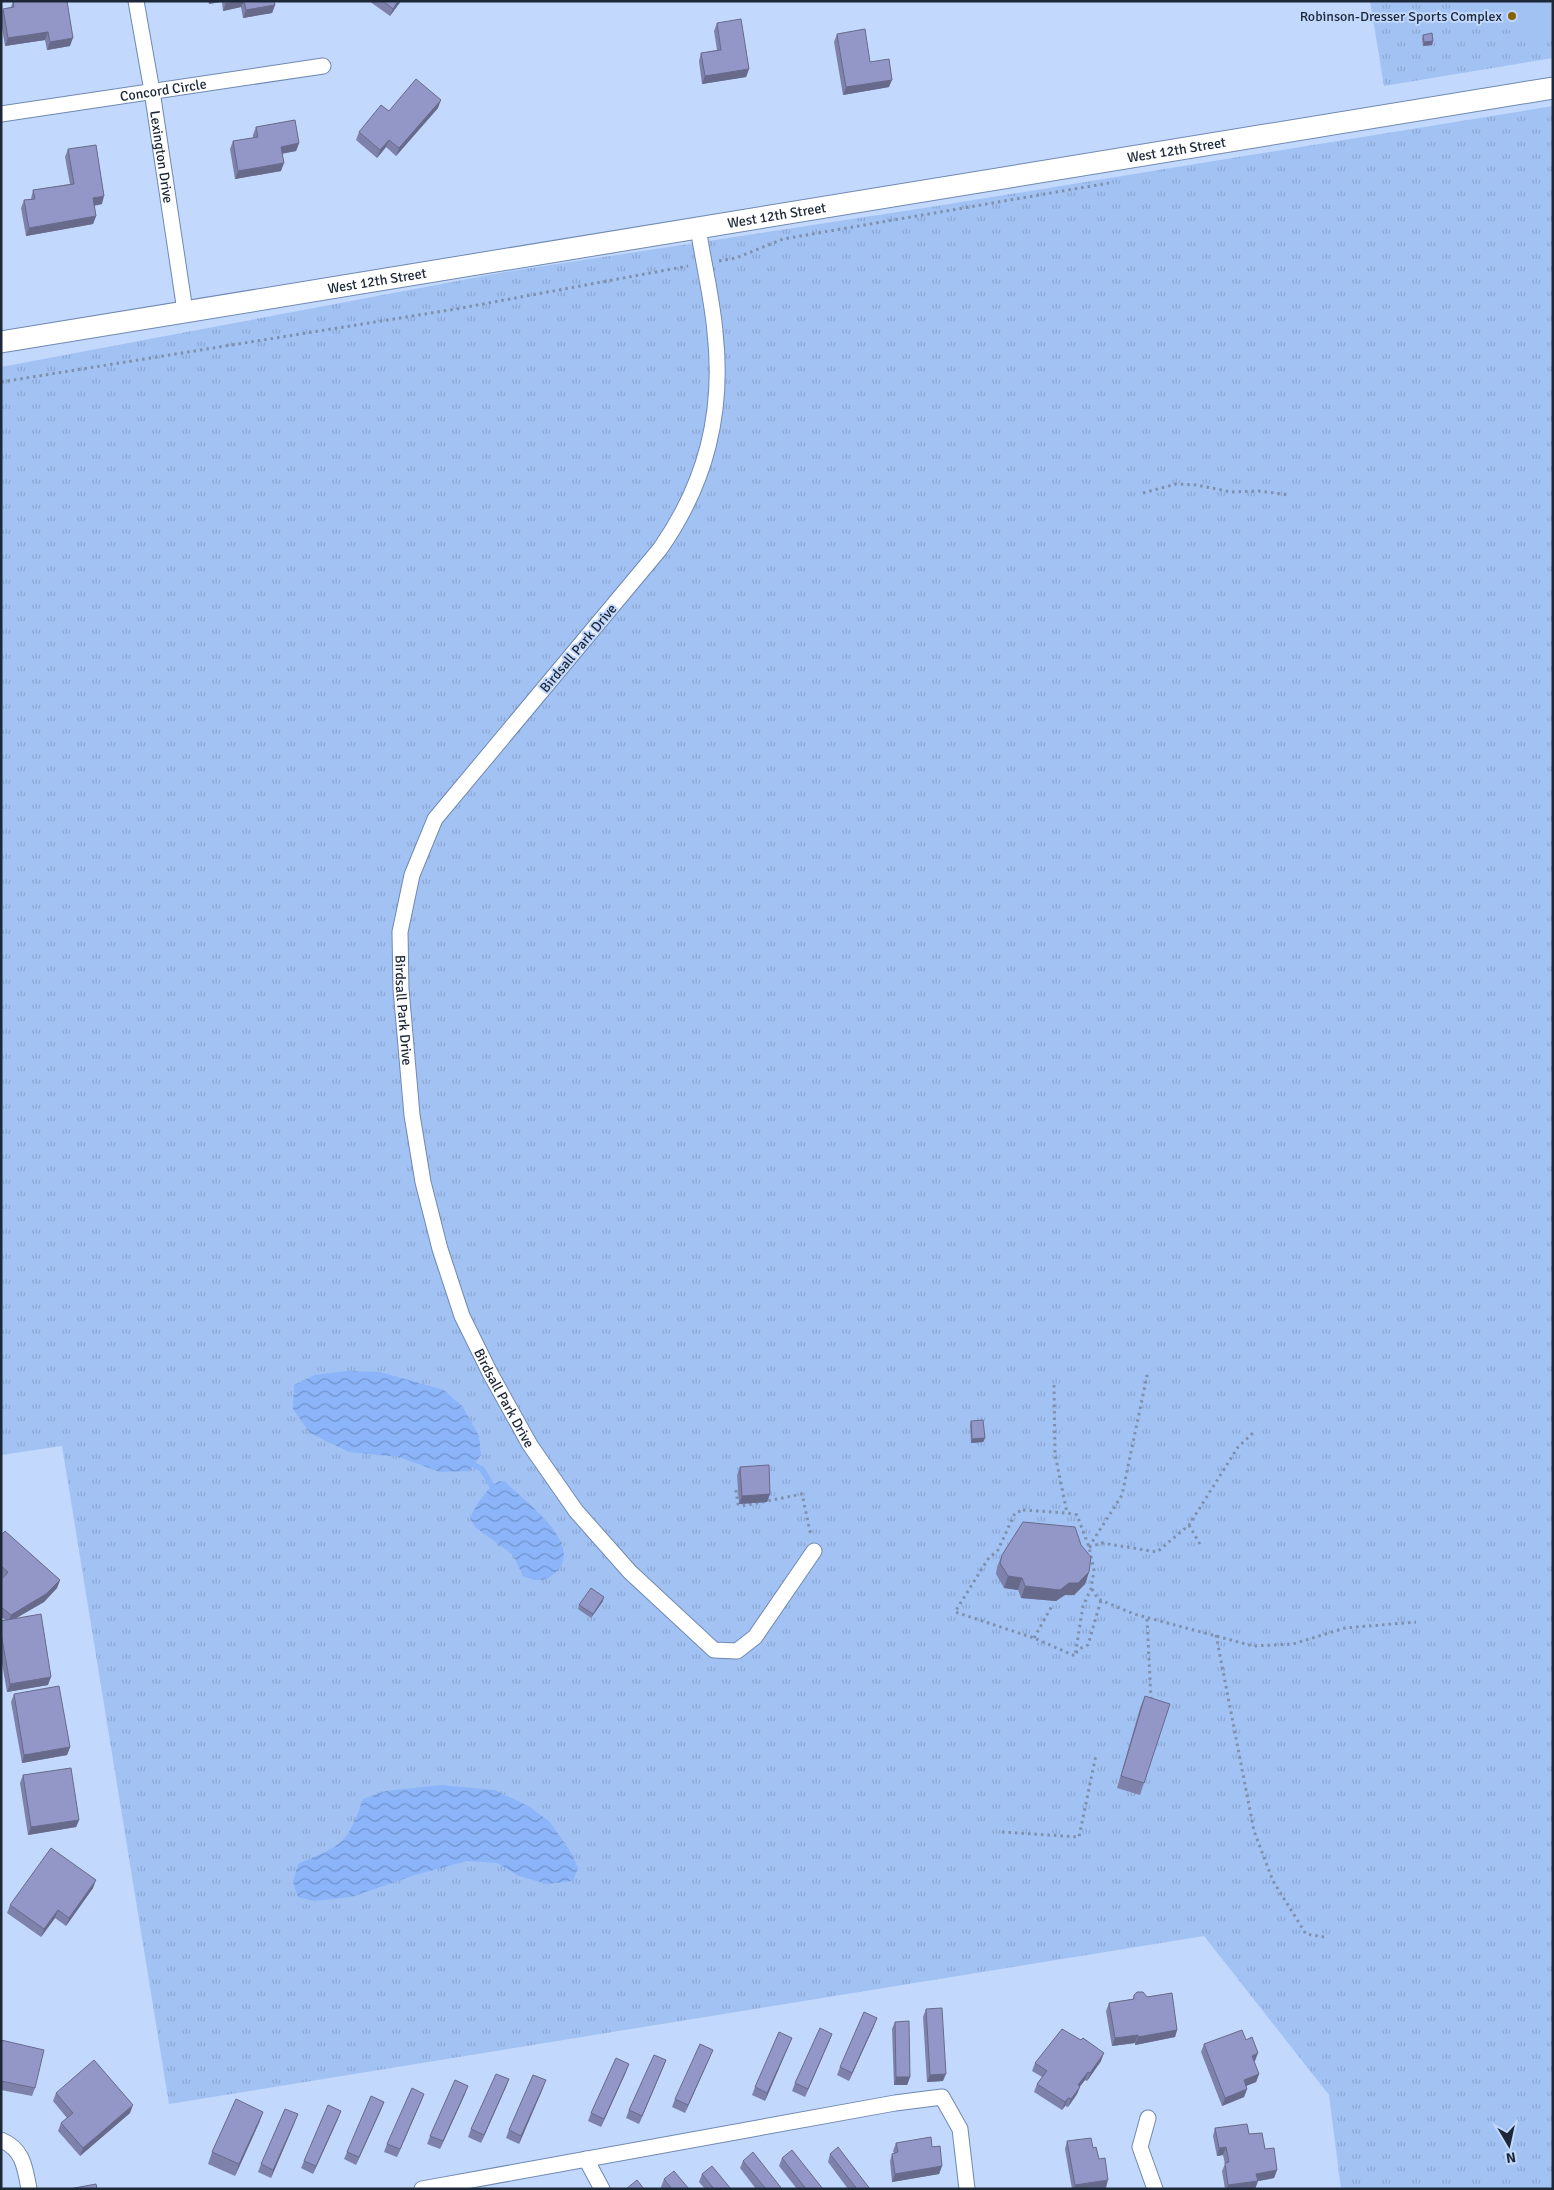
<svg xmlns="http://www.w3.org/2000/svg" width="1554" height="2190" font-family="Signika,sans-serif">
	<defs>
		<pattern id="grass-tufts" width="24" height="20" patternUnits="userSpaceOnUse" patternTransform="scale(1.25)"><rect width="24" height="20" fill="#a3c2f4"/><path d="M3 7l-1-3M5 7V3M7 7l1-3M15 17l-1-3M17 17v-4M19 17l1-3" fill="none" stroke="#8ca7d2"/></pattern>
		<pattern id="water-waves" width="16" height="10" patternUnits="userSpaceOnUse" patternTransform="scale(1.25)"><rect width="16" height="10" fill="#8bb4f9"/><path d="M0 5q4-4 8 0t8 0" fill="none" stroke="#7192cb"/></pattern>
	</defs>
	<rect width="100%" height="100%" fill="#c2d8fc"/>
	<g fill="url(#grass-tufts)">
		<polygon points="1370,1 1553,1 1553,58 1384,86"/>
		<polygon points="1553,106 1553,2189 1341,2189 1329,2095 1204,1936 169,2104 62,1446 1,1455 1,367 505,272 937,206"/>
	</g>
	<path fill="#a3c2f4" d="M 1449,1 L 1553,1 L 1553,36 C 1516,36 1479,23 1449,1 Z"/>
	<g fill="url(#water-waves)">
		<polygon points="346,1371 380,1372 444,1390 463,1407 479,1436 481,1455 469,1471 440,1472 399,1457 349,1452 310,1433 293,1409 294,1385 315,1375"/>
		<path d="M 500,1481 L 505,1481 C 523,1501 587,1544 555,1573 C 544,1582 537,1582 523,1576 L 513,1555 L 475,1527 L 470,1518 C 476,1505 487,1487 500,1481 Z"/>
		<path d="M 441,1785 L 495,1790 L 528,1806 L 550,1822 L 570,1851 L 578,1868 L 573,1881 L 547,1884 L 519,1876 L 497,1863 L 467,1861 L 415,1875 L 351,1897 L 314,1901 L 298,1897 L 293,1882 L 298,1864 C 343,1844 346,1847 363,1799 L 386,1791 Z"/>
	</g>
	<g fill="none" stroke-linecap="round" stroke-linejoin="round">
		<polyline stroke="#8bb4f9" stroke-width="5.5" points="474,1465 482,1469 492,1486"/>
		<defs>
			<g id="minor">
				<path id="s1" d="M 136,1 L 152,91 L 185,311"/>
				<path id="s2" d="M 1,114 L 323,66"/>
				<path id="s3" d="M 698,227 C 703,262 712,297 715,332 C 724,413 706,483 660,549 L 435,819 L 412,875 L 400,932 L 401,989 L 412,1115 L 423,1182 L 440,1249 L 462,1316 L 490,1373 L 530,1445 L 576,1511 L 630,1572 L 714,1650 L 737,1651 L 755,1637 L 814,1551"/>
				<polyline points="1148,2118 1140,2147 1155,2189"/>
				<path d="M 1,2140 C 23,2149 25,2167 29,2189"/>
				<polyline points="586,2159 602,2189"/>
				<polyline points="422,2189 895,2103 942,2097 960,2129 967,2189"/>
			</g>
			<g id="secondary">
				<path id="s4" d="M 1,342 L 1553,88"/>
			</g>
		</defs>
		<use href="#minor" stroke="#6f89b2" stroke-width="17"/>
		<use href="#secondary" stroke="#6f89b2" stroke-width="23"/>
		<g stroke="#7e90ac" stroke-width="3" stroke-dasharray="2.5 4" stroke-linecap="butt">
			<polyline points="719,261 736,258 783,239 1109,183"/>
			<polyline points="1,382 456,309 688,266"/>
			<polyline points="1143,493 1176,484 1197,485 1231,492 1259,491 1290,495"/>
			<polyline points="1054,1385 1055,1454 1067,1513"/>
			<polyline points="736,1490 738,1504 742,1506 802,1494 811,1536"/>
			<polygon points="1023,1510 1067,1513 1077,1515 1089,1547 1094,1570 1091,1589 1083,1606 1075,1656 1034,1638 955,1612 988,1559 998,1550 1015,1513"/>
			<polyline points="1189,1525 1201,1546"/>
			<polyline points="1089,1547 1102,1543 1157,1552 1189,1525 1238,1447 1254,1432"/>
			<polyline points="1089,1547 1122,1495 1148,1371"/>
			<polyline points="1092,1589 1098,1599 1134,1614 1253,1646 1293,1644 1345,1628 1416,1622"/>
			<polyline points="1147,1619 1151,1700"/>
			<polyline points="1216,1635 1254,1831 1273,1881 1306,1934 1324,1937"/>
			<polyline points="1034,1638 1053,1604"/>
			<polyline points="1076,1653 1079,1649 1088,1645 1101,1600"/>
			<polyline points="1002,1832 1079,1837 1096,1755"/>
		</g>
		<use href="#minor" stroke="#fff" stroke-width="15"/>
		<use href="#secondary" stroke="#fff" stroke-width="21"/>
	</g>
	<g fill="#7e82ab">
		<polygon points="13,1 70,46 47,50 45,40 5,46 1,22 1,14 3,9 11,7"/>
		<polygon points="208,1 274,1 275,5 272,13 243,18 241,7 223,11 222,2 209,4"/>
		<polygon points="369,1 401,1 390,16"/>
		<polygon points="717,23 749,69 746,77 702,84 699,61 701,53 717,50 714,31"/>
		<polygon points="837,34 870,62 889,87 843,95 834,42"/>
		<polygon points="1423,35 1433,41 1432,45 1423,46 1422,39"/>
		<polygon points="438,108 396,156 386,147 377,158 356,140 359,132 389,111"/>
		<polygon points="256,127 299,143 296,151 282,154 281,171 235,179 230,149 233,141 253,138 253,135"/>
		<polygon points="68,149 102,204 94,206 96,216 93,224 26,236 21,208 24,200 31,199 33,190 70,184 65,157"/>
		<polygon points="971,1421 985,1438 983,1442 971,1443 970,1425"/>
		<polygon points="740,1467 770,1494 767,1502 739,1504 737,1475"/>
		<polygon points="1,1535 60,1580 57,1588 44,1602 15,1618 48,1685 7,1692 1,1658 1,1621 5,1620 1,1617 1,1580 3,1578 1,1576"/>
		<polygon points="1002,1555 1089,1572 1085,1584 1074,1595 1065,1595 1056,1601 1021,1598 1018,1590 1004,1588 996,1574 997,1567"/>
		<polygon points="603,1601 591,1618 578,1609 579,1605"/>
		<polygon points="14,1694 70,1747 67,1755 22,1763 11,1702"/>
		<polygon points="1145,1696 1144,1783 1140,1795 1117,1788 1140,1708"/>
		<polygon points="23,1775 79,1820 76,1827 28,1835 20,1783"/>
		<polygon points="93,1888 66,1926 55,1918 41,1937 7,1913 10,1905"/>
		<polygon points="1134,1995 1147,1997 1177,2030 1175,2037 1135,2045 1135,2043 1112,2046 1106,2011 1109,2003 1133,1999"/>
		<polygon points="926,2009 943,2081 927,2082 923,2017"/>
		<polygon points="895,2022 910,2077 907,2085 894,2085 892,2029"/>
		<polygon points="874,2026 849,2081 837,2075 840,2067"/>
		<polygon points="832,2034 805,2097 792,2091 795,2083"/>
		<polygon points="792,2038 765,2101 752,2095 755,2087"/>
		<polygon points="1,2040 35,2088 32,2096 1,2090"/>
		<polygon points="1204,2044 1255,2061 1254,2062 1259,2074 1256,2082 1246,2086 1247,2089 1244,2097 1222,2106 1201,2052"/>
		<polygon points="710,2057 685,2113 672,2107 675,2099"/>
		<polygon points="666,2060 639,2124 626,2118 629,2110"/>
		<polygon points="1101,2061 1087,2081 1085,2080 1080,2086 1077,2094 1068,2107 1065,2106 1062,2110 1034,2092 1037,2084 1042,2077 1032,2071 1035,2063"/>
		<polygon points="626,2072 601,2127 588,2121 591,2113"/>
		<polygon points="509,2079 481,2143 468,2137 471,2129"/>
		<polygon points="543,2088 519,2144 506,2138 509,2130"/>
		<polygon points="56,2093 130,2113 80,2156 58,2131 61,2123 67,2118 53,2101"/>
		<polygon points="424,2094 397,2157 384,2152 387,2144"/>
		<polygon points="465,2094 440,2149 427,2144 430,2136"/>
		<polygon points="384,2102 356,2165 344,2159 347,2152"/>
		<polygon points="263,2112 259,2123 235,2176 208,2164 212,2152"/>
		<polygon points="338,2119 313,2174 301,2168 304,2161"/>
		<polygon points="295,2122 271,2178 258,2172 261,2164"/>
		<polygon points="1215,2128 1249,2134 1265,2149 1277,2170 1274,2178 1258,2181 1255,2189 1225,2189 1222,2171 1225,2164 1223,2155 1217,2156 1213,2136"/>
		<polygon points="1067,2141 1093,2148 1106,2188 1098,2189 1072,2189 1065,2149"/>
		<polygon points="896,2143 932,2147 942,2166 939,2174 892,2182 890,2161 892,2154 894,2153 893,2151"/>
		<polygon points="830,2154 870,2189 848,2189 828,2162"/>
		<polygon points="782,2158 823,2189 797,2189 779,2166"/>
		<polygon points="743,2161 782,2189 756,2189 740,2168"/>
		<polygon points="702,2174 731,2189 705,2189 699,2182"/>
		<polygon points="664,2179 689,2189 662,2189 661,2187"/>
	</g>
	<g fill="#676a8b">
		<polygon points="210,1 222,1 209,4"/>
		<polygon points="234,1 244,1 241,7 223,11 226,3"/>
		<polygon points="398,1 401,1 390,16 393,9"/>
		<polygon points="275,5 272,13 243,18 246,10"/>
		<polygon points="48,32 45,40 5,46 8,38"/>
		<polygon points="73,38 70,46 47,50 50,42"/>
		<polygon points="1433,41 1432,45 1423,46 1424,42"/>
		<polygon points="749,69 746,77 702,84 705,76"/>
		<polygon points="892,80 889,87 843,95 846,87"/>
		<polygon points="441,100 438,108 396,156 399,148"/>
		<polygon points="389,140 386,147 377,158 380,150"/>
		<polygon points="299,143 296,151 278,154 281,147"/>
		<polygon points="284,163 281,171 235,179 238,171"/>
		<polygon points="104,196 102,204 90,206 93,198"/>
		<polygon points="96,216 93,224 26,236 29,228"/>
		<polygon points="985,1438 983,1442 971,1443 972,1439"/>
		<polygon points="770,1494 767,1502 739,1504 742,1496"/>
		<polygon points="1089,1572 1085,1584 1074,1595 1065,1595 1056,1601 1021,1598 1025,1586"/>
		<polygon points="1008,1576 1022,1578 1018,1590 1004,1588"/>
		<polygon points="60,1580 57,1588 44,1602 8,1623 11,1615"/>
		<polygon points="604,1597 603,1601 591,1618 593,1614"/>
		<polygon points="51,1677 48,1685 7,1692 10,1684"/>
		<polygon points="70,1747 67,1755 22,1763 24,1755"/>
		<polygon points="79,1820 76,1827 28,1835 31,1827"/>
		<polygon points="96,1880 93,1888 66,1926 69,1918"/>
		<polygon points="58,1910 55,1918 41,1937 44,1929"/>
		<polygon points="877,2018 874,2026 849,2081 852,2073"/>
		<polygon points="1177,2030 1175,2037 1135,2045 1138,2037"/>
		<polygon points="832,2034 829,2042 805,2097 808,2089"/>
		<polygon points="1138,2035 1135,2043 1112,2046 1115,2038"/>
		<polygon points="792,2038 765,2101 767,2093"/>
		<polygon points="713,2050 710,2057 685,2113 688,2105"/>
		<polygon points="1104,2053 1101,2061 1087,2081 1090,2073"/>
		<polygon points="1258,2053 1255,2061 1249,2064 1252,2056"/>
		<polygon points="666,2060 663,2068 639,2124 642,2116"/>
		<polygon points="629,2064 626,2072 601,2127 604,2119"/>
		<polygon points="1088,2072 1085,2080 1075,2093 1078,2085"/>
		<polygon points="946,2074 943,2081 927,2082 930,2075"/>
		<polygon points="1259,2074 1256,2082 1241,2088 1244,2080"/>
		<polygon points="896,2077 910,2077 907,2085 894,2085"/>
		<polygon points="509,2079 506,2087 481,2143 484,2135"/>
		<polygon points="546,2080 543,2088 519,2144 521,2136"/>
		<polygon points="468,2086 465,2094 440,2149 443,2141"/>
		<polygon points="1080,2087 1077,2094 1068,2107 1071,2099"/>
		<polygon points="1247,2089 1244,2097 1222,2106 1225,2098"/>
		<polygon points="424,2094 421,2102 397,2157 400,2149"/>
		<polygon points="1068,2098 1065,2106 1062,2110 1065,2102"/>
		<polygon points="384,2102 381,2110 356,2165 359,2157"/>
		<polygon points="133,2105 130,2113 80,2156 83,2148"/>
		<polygon points="341,2111 338,2119 313,2174 316,2166"/>
		<polygon points="263,2112 259,2123 235,2176 239,2164"/>
		<polygon points="298,2114 295,2122 271,2178 273,2170"/>
		<polygon points="1226,2147 1223,2155 1217,2156 1219,2148"/>
		<polygon points="942,2166 939,2174 892,2182 895,2174"/>
		<polygon points="1277,2170 1274,2178 1253,2182 1256,2174"/>
		<polygon points="1108,2180 1106,2188 1098,2189 1074,2189 1075,2185"/>
		<polygon points="1258,2181 1255,2189 1227,2189 1228,2185"/>
	</g>
	<g fill="#9397c7" stroke="#676a8b">
		<polygon points="13,1 67,1 73,38 50,42 48,32 8,38 3,9 14,7"/>
		<polygon points="244,1 274,1 275,5 246,10"/>
		<polygon points="383,1 398,1 393,9"/>
		<polygon points="741,19 749,69 705,76 701,53 721,50 717,23"/>
		<polygon points="865,29 870,62 889,59 892,80 846,87 837,34"/>
		<polygon points="1432,33 1433,41 1424,42 1423,35"/>
		<polygon points="416,79 441,100 399,148 389,140 380,150 359,132 381,105 389,111"/>
		<polygon points="295,120 299,143 281,147 284,163 238,171 233,141 258,137 256,127"/>
		<polygon points="96,145 104,196 93,198 96,216 29,228 24,200 35,199 33,190 74,184 68,149"/>
		<polygon points="983,1420 985,1438 972,1439 971,1421"/>
		<polygon points="769,1465 770,1494 742,1496 740,1467"/>
		<polygon points="1023,1522 1075,1527 1081,1545 1091,1557 1089,1572 1078,1583 1069,1583 1060,1590 1025,1586 1022,1578 1008,1576 1000,1563 1002,1555"/>
		<polygon points="5,1531 60,1580 46,1594 11,1615 1,1607 1,1580 8,1572 1,1566 1,1535"/>
		<polygon points="591,1588 604,1597 593,1614 579,1605"/>
		<polygon points="41,1614 51,1677 10,1684 1,1633 1,1621"/>
		<polygon points="59,1686 70,1747 24,1755 14,1694"/>
		<polygon points="1145,1696 1170,1704 1144,1783 1121,1776"/>
		<polygon points="71,1768 79,1820 31,1827 23,1775"/>
		<polygon points="51,1848 96,1880 69,1918 58,1910 44,1929 10,1905"/>
		<polygon points="1137,1992 1143,1992 1147,1997 1172,1993 1177,2030 1138,2037 1138,2035 1115,2038 1109,2003 1134,1999 1134,1995"/>
		<polygon points="942,2008 946,2074 930,2075 926,2009"/>
		<polygon points="864,2012 877,2018 852,2073 840,2067"/>
		<polygon points="909,2021 910,2077 896,2077 895,2022"/>
		<polygon points="820,2028 832,2034 808,2089 795,2083"/>
		<polygon points="1062,2029 1081,2040 1083,2038 1104,2053 1090,2073 1088,2072 1078,2085 1080,2087 1071,2099 1068,2098 1065,2102 1037,2084 1047,2071 1035,2063"/>
		<polygon points="1242,2030 1246,2040 1252,2037 1258,2053 1252,2056 1259,2074 1244,2080 1247,2089 1225,2098 1204,2044"/>
		<polygon points="779,2032 792,2038 767,2093 755,2087"/>
		<polygon points="1,2040 44,2050 35,2088 1,2081"/>
		<polygon points="700,2044 713,2050 688,2105 675,2099"/>
		<polygon points="654,2055 666,2060 642,2116 629,2110"/>
		<polygon points="616,2058 629,2064 604,2119 591,2113"/>
		<polygon points="94,2060 133,2105 83,2148 61,2123 73,2113 56,2093"/>
		<polygon points="496,2074 509,2079 484,2135 471,2129"/>
		<polygon points="533,2075 546,2080 521,2136 509,2130"/>
		<polygon points="455,2080 468,2086 443,2141 430,2136"/>
		<polygon points="412,2088 424,2094 400,2149 387,2144"/>
		<polygon points="371,2096 384,2102 359,2157 347,2152"/>
		<polygon points="236,2099 263,2112 239,2164 212,2152"/>
		<polygon points="328,2105 341,2111 316,2166 304,2161"/>
		<polygon points="285,2109 298,2114 273,2170 261,2164"/>
		<polygon points="1247,2124 1249,2134 1262,2133 1265,2149 1274,2148 1277,2170 1256,2174 1258,2181 1228,2185 1225,2163 1229,2162 1226,2147 1219,2148 1215,2128"/>
		<polygon points="931,2137 932,2147 940,2146 942,2166 895,2174 892,2154 898,2152 896,2143"/>
		<polygon points="1091,2138 1093,2148 1096,2147 1099,2159 1105,2158 1108,2180 1075,2185 1067,2141"/>
		<polygon points="838,2147 870,2189 857,2189 830,2154"/>
		<polygon points="792,2150 823,2189 806,2189 782,2158"/>
		<polygon points="753,2152 782,2189 766,2189 743,2161"/>
		<polygon points="712,2166 731,2189 714,2189 702,2174"/>
		<polygon points="674,2171 689,2189 672,2189 664,2179"/>
		<polygon points="637,2180 644,2189 626,2189"/>
		<polygon points="96,2184 97,2189 69,2189"/>
	</g>
	<circle fill="#886000" stroke="#c2d8fc" stroke-width="2" cx="1512" cy="16" r="5"/>
	<g text-anchor="middle" stroke-width="4" stroke-linejoin="round" paint-order="stroke">
		<g font-size="14" fill="#1c2738" stroke="#c2d8fc" text-anchor="end">
			<text x="1502" y="21">Robinson-Dresser Sports Complex</text>
		</g>
		<g font-size="14" fill="#1c2738" stroke="#c2d8fc">
			<text dy="5" stroke="none"><textPath href="#s2" startOffset="164">Concord Circle</textPath></text>
			<text dy="5" stroke="none"><textPath href="#s4" startOffset="1191">West 12th Street</textPath></text>
			<text dy="5" stroke="none"><textPath href="#s1" startOffset="158">Lexington Drive</textPath></text>
			<text dy="5" stroke="none"><textPath href="#s4" startOffset="786">West 12th Street</textPath></text>
			<text dy="5" stroke="none"><textPath href="#s4" startOffset="381">West 12th Street</textPath></text>
			<text transform="translate(578 648) rotate(-50)" y="5">Birdsall Park Drive</text>
			<text dy="5" stroke="none"><textPath href="#s3" startOffset="884">Birdsall Park Drive</textPath></text>
			<text dy="5" stroke="none"><textPath href="#s3" startOffset="1289">Birdsall Park Drive</textPath></text>
		</g>
	</g>
	<rect width="1554" height="2190" fill="none" stroke="#1c2738" stroke-width="5"/>
	<g transform="translate(1509 2145) rotate(171)" stroke="#c2d8fc" stroke-width="4" paint-order="stroke">
	<path d="M0-4L9 19L0 12L-9 19Z" fill="#1c2738"/>
	<text y="-8" font-size="14" font-weight="bold" text-anchor="middle" fill="#1c2738">N</text>
	</g>
</svg>
